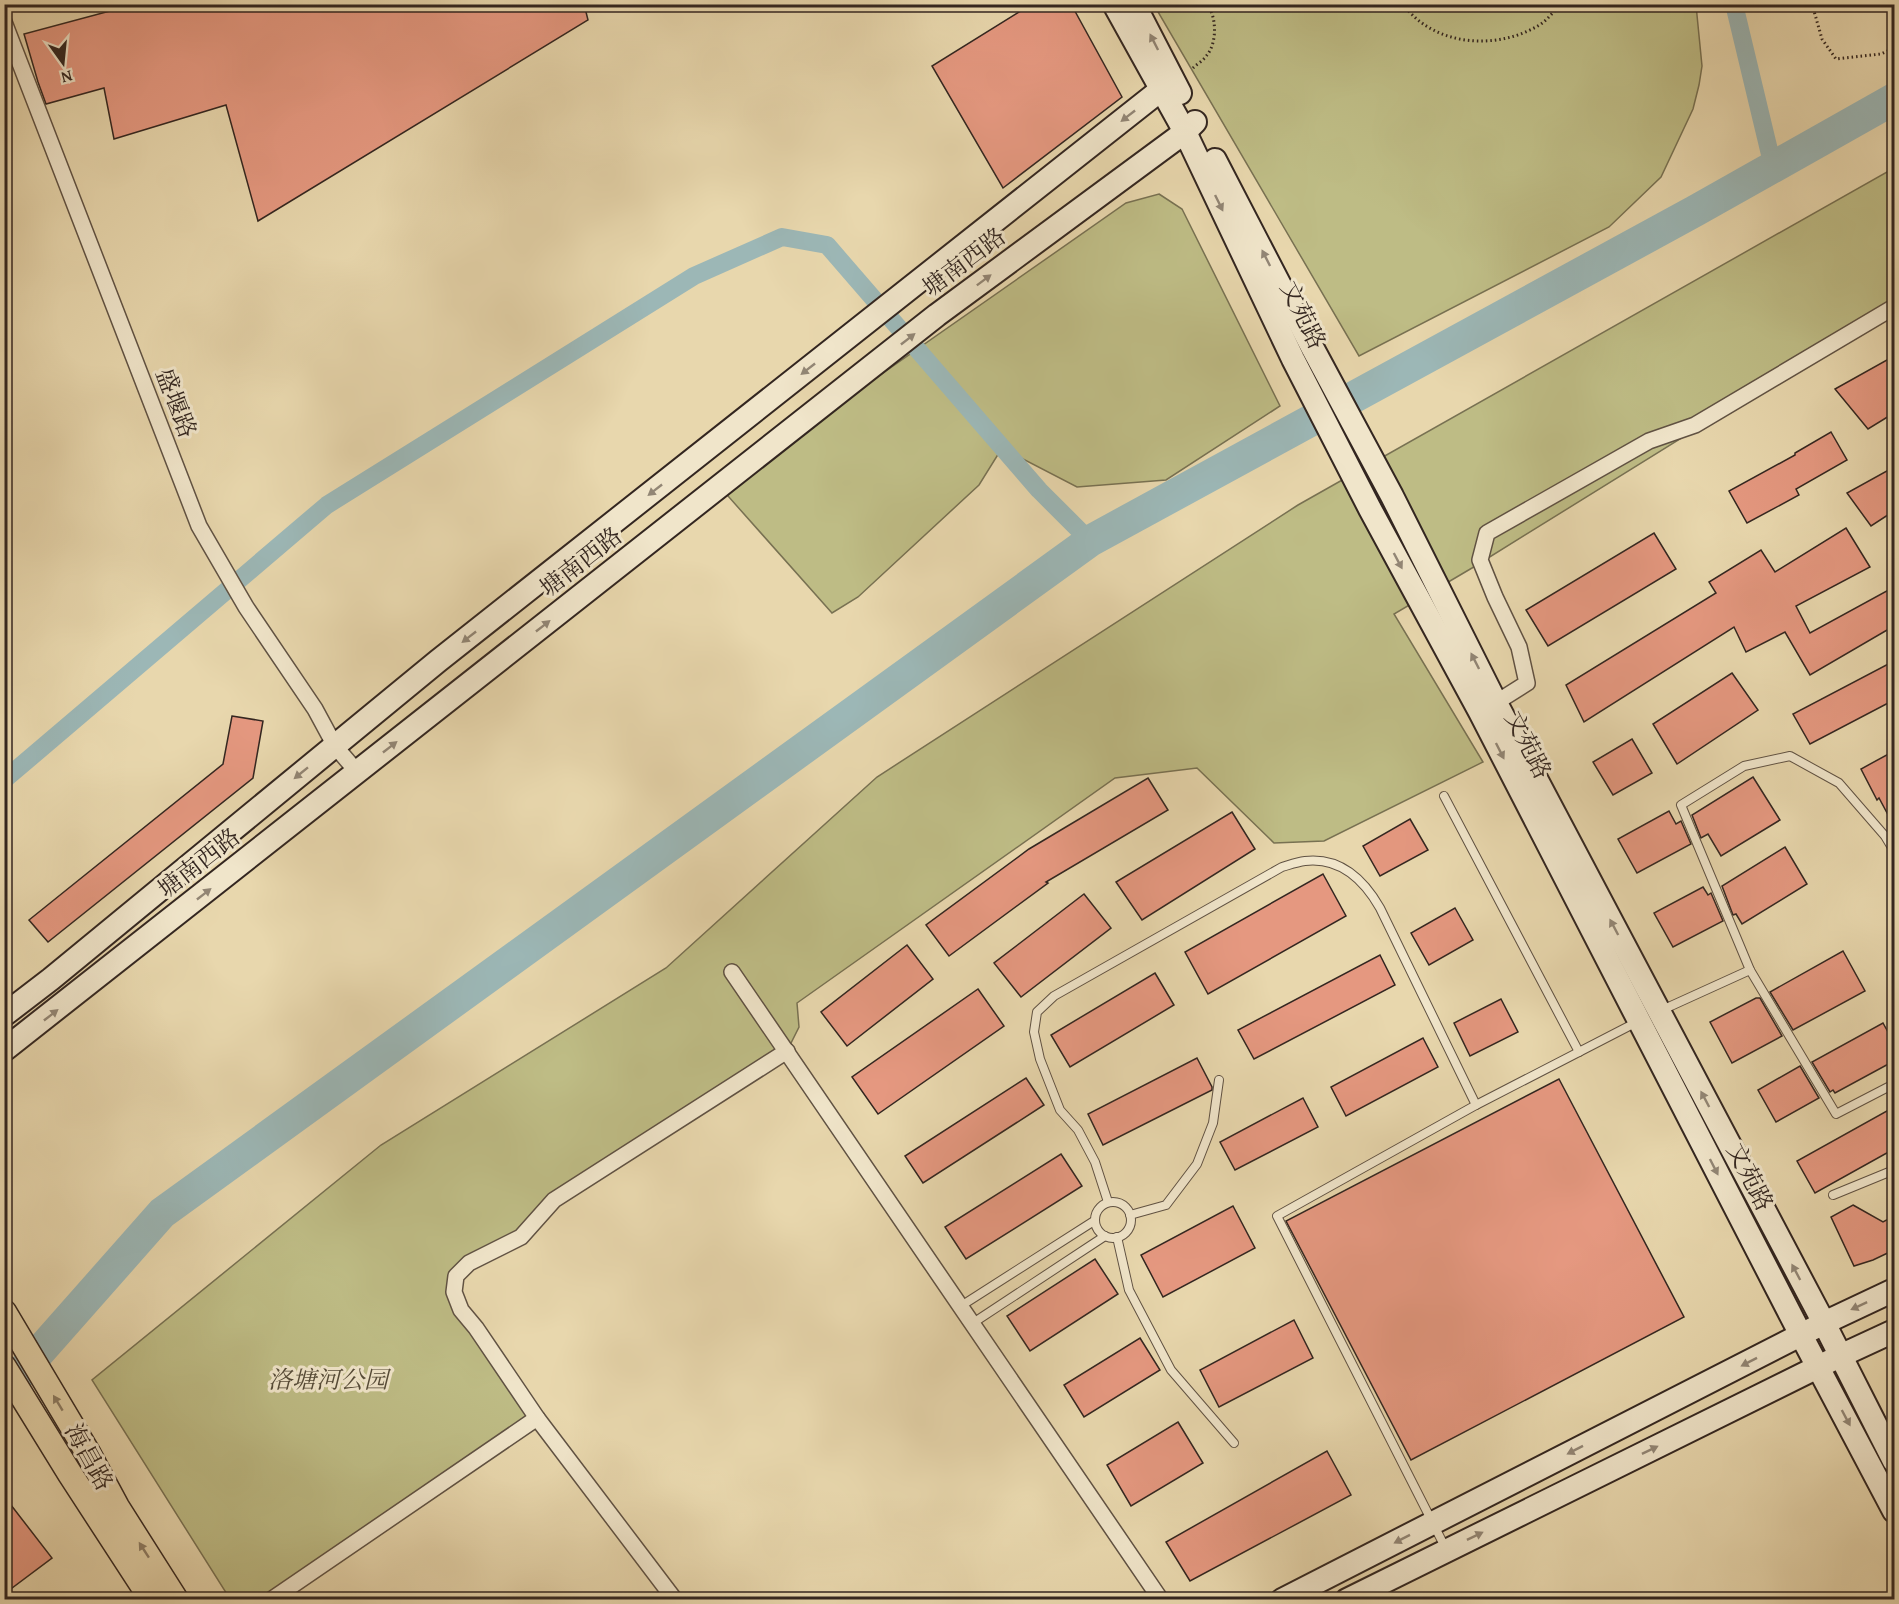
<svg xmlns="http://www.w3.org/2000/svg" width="1899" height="1604" font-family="'Gentium Book Plus','Noto Serif SC',serif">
	<rect width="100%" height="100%" fill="#e8d7ad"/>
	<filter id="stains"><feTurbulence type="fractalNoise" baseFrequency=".00333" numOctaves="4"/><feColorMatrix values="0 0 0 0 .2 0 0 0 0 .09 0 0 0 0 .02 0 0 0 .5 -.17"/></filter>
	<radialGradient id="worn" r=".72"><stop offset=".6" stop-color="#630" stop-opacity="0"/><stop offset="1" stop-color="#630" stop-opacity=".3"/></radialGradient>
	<g fill="#bebc85" stroke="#787152" stroke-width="1.5">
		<polygon points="1154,5 1696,5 1702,66 1699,85 1693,109 1661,177 1609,227 1359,356"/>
		<polygon points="1894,168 1894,306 1472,568 1394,614 1483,762 1324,841 1274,843 1197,768 1115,778 797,1003 799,1027 787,1051 554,1200 521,1237 469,1263 454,1292 537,1418 271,1599 230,1599 92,1380 381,1145 666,968 877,777 1298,505"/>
		<polygon points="1159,194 1182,209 1280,406 1166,480 1077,487 1002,448 979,485 858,597 832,613 720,487 1126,203"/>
	</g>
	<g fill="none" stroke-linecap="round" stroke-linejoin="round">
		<g stroke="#9cb7b6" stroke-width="18">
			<polyline points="1734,4 1773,167"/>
			<polyline points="4,780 327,505 694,276 782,237 827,245 1039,490 1090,541"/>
		</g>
		<polyline stroke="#9cb7b6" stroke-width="32" points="4,1392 162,1213 1090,541 1695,211 1894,99"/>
	</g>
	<g fill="#e59880" stroke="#332620" stroke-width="1.5">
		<polygon points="136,4 584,4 588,20 258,221 226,105 114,139 104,88 46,104 38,82 24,34"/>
		<polygon points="1032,4 1071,4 1122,97 1003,188 932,66"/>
		<polygon points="1894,356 1894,413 1868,429 1835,389"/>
		<polygon points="1831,432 1847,460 1796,489 1799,495 1747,523 1729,491 1795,455 1795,453"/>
		<polygon points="1894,467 1894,511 1871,526 1847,493"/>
		<polygon points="1846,528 1870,567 1796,606 1810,633 1894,587 1894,626 1810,675 1785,632 1746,652 1734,627 1584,722 1566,685 1716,593 1709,582 1761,550 1775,572"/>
		<polygon points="1654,533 1676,569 1548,646 1526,610"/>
		<polygon points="1894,661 1894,700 1810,744 1793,714"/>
		<polygon points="1732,673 1758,710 1677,764 1653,724"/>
		<polygon points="232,716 263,721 253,778 48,942 29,920 223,764"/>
		<polygon points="1632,739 1652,773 1613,795 1593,762"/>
		<polygon points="1894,751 1894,826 1879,798 1877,800 1861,769"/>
		<polygon points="1753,777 1780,820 1721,856 1708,834 1701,838 1692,815"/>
		<polygon points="1148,778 1168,810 1046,882 1048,883 949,956 926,925 1029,849"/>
		<polygon points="1669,811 1676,824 1681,821 1691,844 1637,873 1618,839"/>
		<polygon points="1232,812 1255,849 1142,920 1116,882"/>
		<polygon points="1410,819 1428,850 1380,876 1363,846"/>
		<polygon points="1785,847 1807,884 1742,924 1736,914 1733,915 1722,886"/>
		<polygon points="1323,874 1346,916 1208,994 1185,952"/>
		<polygon points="1703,887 1708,895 1711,893 1723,921 1673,947 1654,913"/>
		<polygon points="1084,894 1111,928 1021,997 994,963"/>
		<polygon points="1455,908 1473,940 1429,965 1411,933"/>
		<polygon points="907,945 933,979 847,1046 821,1012"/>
		<polygon points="1843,951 1865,991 1793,1030 1770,992"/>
		<polygon points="1380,955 1395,985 1254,1059 1238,1030"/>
		<polygon points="1155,973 1174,1005 1070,1067 1051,1035"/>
		<polygon points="978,989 1004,1026 878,1114 852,1077"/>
		<polygon points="1756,998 1760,998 1782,1036 1732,1063 1710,1022"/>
		<polygon points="1501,999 1518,1032 1470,1056 1454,1023"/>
		<polygon points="1883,1023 1894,1043 1894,1061 1835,1093 1833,1090 1830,1092 1812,1062"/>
		<polygon points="1423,1038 1438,1067 1346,1116 1331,1087"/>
		<polygon points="1197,1058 1212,1087 1212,1090 1103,1145 1088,1114"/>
		<polygon points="1800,1066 1819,1098 1776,1122 1758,1090"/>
		<polygon points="1026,1078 1044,1105 923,1183 905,1156"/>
		<polygon points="1559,1079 1684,1317 1411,1460 1286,1221"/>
		<polygon points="1303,1098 1318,1127 1235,1170 1220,1142"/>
		<polygon points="1894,1107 1894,1149 1815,1193 1797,1161"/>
		<polygon points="1061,1154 1082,1186 966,1259 945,1227"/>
		<polygon points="1853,1205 1883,1222 1894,1216 1894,1250 1873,1260 1854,1266 1831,1217"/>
		<polygon points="1233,1206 1255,1248 1163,1297 1141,1255"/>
		<polygon points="1095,1259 1118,1294 1030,1351 1007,1316"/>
		<polygon points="1294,1320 1313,1358 1219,1407 1200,1370"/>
		<polygon points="1140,1338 1160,1370 1084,1417 1064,1385"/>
		<polygon points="1178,1422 1203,1463 1131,1506 1107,1465"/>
		<polygon points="1327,1451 1351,1495 1190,1581 1166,1542"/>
		<polygon points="4,1496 52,1558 4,1594"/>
	</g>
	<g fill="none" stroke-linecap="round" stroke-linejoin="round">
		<defs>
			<g id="service">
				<polyline points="1444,796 1579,1052"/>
				<polyline points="1894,851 1885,836 1839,783 1790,756 1744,766 1681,805 1750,970 1836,1114 1894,1084"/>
				<polyline points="1662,1010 1750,970"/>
				<polyline points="1833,1195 1894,1170"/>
				<circle cx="1113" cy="1220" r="18"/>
				<path d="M 1108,1202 L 1095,1162 L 1078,1130 L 1060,1110 L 1040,1059 L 1034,1032 L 1037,1012 L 1054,996 L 1282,867 C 1289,865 1297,862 1305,861 C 1340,857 1364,880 1380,908 L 1476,1105"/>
				<polyline points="1130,1215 1166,1205 1197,1164 1213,1123 1219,1080"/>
				<polyline points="1117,1237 1129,1290 1171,1370 1234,1443"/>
				<polyline points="961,1306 1094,1221"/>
				<polyline points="973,1323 1105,1236"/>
				<polyline points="1446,1549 1277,1216 1476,1105 1637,1022"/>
			</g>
			<g id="minor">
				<polyline points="4,22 199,526 246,607 315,709 335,746 358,773"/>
				<polyline points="1489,707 1527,683 1519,647 1495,597 1480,560 1487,533 1649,441 1695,425 1894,307"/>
				<polyline points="732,972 1161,1600"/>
				<polyline points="271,1600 537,1418"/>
				<polyline points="675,1600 537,1418 476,1328 461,1310 454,1292 456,1276 469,1263 521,1237 554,1200 787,1051"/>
			</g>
			<g id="secondary">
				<polyline points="1114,4 1185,132 1293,359 1370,509 1480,712 1801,1335 1894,1511"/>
				<polyline points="1134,4 1180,93"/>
				<polyline points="1215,160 1312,347 1392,496 1496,703 1824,1323 1894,1461"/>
				<polyline points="4,1015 51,979 438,661 1172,81"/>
				<polyline points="4,1050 937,315 1185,132 1195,122"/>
				<polyline points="1282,1600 1824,1323 1894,1290"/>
				<polyline points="1347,1600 1840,1356 1894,1331"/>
			</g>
			<g id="primary">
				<polyline points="4,1312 88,1453 117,1507 176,1600"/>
				<polyline points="4,1367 70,1474 152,1600"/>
			</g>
		</defs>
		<use href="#service" stroke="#605243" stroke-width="10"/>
		<use href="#minor" stroke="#605243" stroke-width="18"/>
		<use href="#secondary" stroke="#332620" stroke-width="26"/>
		<use href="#primary" stroke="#332620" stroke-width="27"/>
		<g stroke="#332620" stroke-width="3" stroke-dasharray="1.5 3" stroke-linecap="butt">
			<path d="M 1403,4 C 1434,47 1498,51 1541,24 C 1548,19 1554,11 1561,4"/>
			<polyline points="1812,4 1822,39 1836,59 1881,54 1894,48"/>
			<polyline points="1211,9 1225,4"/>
			<path d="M 1193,68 C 1197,64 1204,60 1207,55 C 1217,43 1217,17 1207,4"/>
		</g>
		<use href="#service" stroke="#f0e5ca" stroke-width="8"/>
		<use href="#minor" stroke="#f0e5ca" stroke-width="15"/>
		<use href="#secondary" stroke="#f0e5ca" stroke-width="22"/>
		<use href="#primary" stroke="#e8d7ad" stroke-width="24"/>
	</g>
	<defs><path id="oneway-solid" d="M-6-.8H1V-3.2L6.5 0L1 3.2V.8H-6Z" transform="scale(1.5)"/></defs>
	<g fill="#928675">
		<use href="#oneway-solid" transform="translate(1154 42) rotate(-117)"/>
		<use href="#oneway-solid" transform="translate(1128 116) rotate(142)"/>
		<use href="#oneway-solid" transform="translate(1219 203) rotate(64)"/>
		<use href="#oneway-solid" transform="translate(1266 258) rotate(-117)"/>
		<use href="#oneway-solid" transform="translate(984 280) rotate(-37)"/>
		<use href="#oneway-solid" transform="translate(908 339) rotate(-38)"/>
		<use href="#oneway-solid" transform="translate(808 369) rotate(142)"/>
		<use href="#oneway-solid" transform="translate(655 490) rotate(142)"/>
		<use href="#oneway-solid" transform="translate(1398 561) rotate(62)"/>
		<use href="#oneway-solid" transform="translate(543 626) rotate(-38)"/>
		<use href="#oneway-solid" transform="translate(469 637) rotate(142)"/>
		<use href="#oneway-solid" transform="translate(1475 661) rotate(-117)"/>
		<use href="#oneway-solid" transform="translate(390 747) rotate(-38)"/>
		<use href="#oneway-solid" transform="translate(1500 751) rotate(63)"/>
		<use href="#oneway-solid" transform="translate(301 773) rotate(141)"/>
		<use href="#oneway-solid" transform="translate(204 894) rotate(-38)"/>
		<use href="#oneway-solid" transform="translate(1614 927) rotate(-118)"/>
		<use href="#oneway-solid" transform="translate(51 1015) rotate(-38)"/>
		<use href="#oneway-solid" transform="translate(1705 1099) rotate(-118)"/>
		<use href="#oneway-solid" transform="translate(1714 1167) rotate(63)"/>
		<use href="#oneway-solid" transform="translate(1796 1272) rotate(-118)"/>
		<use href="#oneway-solid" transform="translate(1859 1306) rotate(155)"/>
		<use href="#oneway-solid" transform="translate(1749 1362) rotate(153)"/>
		<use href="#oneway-solid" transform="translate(1846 1418) rotate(62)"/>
		<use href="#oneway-solid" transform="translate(1575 1450) rotate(153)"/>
		<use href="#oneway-solid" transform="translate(1650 1450) rotate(-26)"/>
		<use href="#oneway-solid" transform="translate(1475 1536) rotate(-26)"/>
		<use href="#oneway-solid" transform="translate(1402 1539) rotate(153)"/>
	</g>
	<g fill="#8e7e66">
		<use href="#oneway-solid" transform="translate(58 1403) rotate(-121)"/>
		<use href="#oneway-solid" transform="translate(144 1550) rotate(-123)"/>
	</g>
	<g text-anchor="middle" stroke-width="6" stroke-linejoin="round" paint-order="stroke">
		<g font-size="24" fill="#332620" stroke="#f0e5ca">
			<text transform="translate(964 262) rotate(-37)" y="8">塘南西路</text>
			<text transform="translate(1303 315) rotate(64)" y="8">文苑路</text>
			<text transform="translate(176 403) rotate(69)" y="8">盛堰路</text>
			<text transform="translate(581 562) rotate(-38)" y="8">塘南西路</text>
			<text transform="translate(1528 745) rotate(63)" y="8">文苑路</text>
			<text transform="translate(199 863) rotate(-38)" y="8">塘南西路</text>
			<text transform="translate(1750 1177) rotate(63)" y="8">文苑路</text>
			<text transform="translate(89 1457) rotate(61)" y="8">海昌路</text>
		</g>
		<g font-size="24" font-style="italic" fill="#564c39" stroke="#f0e5ca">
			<text x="328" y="1388">洛塘河公园</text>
		</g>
	</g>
	<rect width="1899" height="1604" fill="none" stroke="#e8d7ad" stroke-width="24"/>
	<rect x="6" y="6" width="1887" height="1592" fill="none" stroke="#332620" stroke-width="3"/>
	<rect x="12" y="12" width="1875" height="1580" fill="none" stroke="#332620" stroke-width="1.5"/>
	<g transform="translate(63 63) rotate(165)" stroke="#f0e5ca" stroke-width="4.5" paint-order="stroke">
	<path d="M0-4.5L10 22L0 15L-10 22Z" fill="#332620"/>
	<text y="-9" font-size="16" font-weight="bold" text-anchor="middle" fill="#332620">N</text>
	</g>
	<rect width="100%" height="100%" filter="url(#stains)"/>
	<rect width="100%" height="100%" fill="url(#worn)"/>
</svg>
